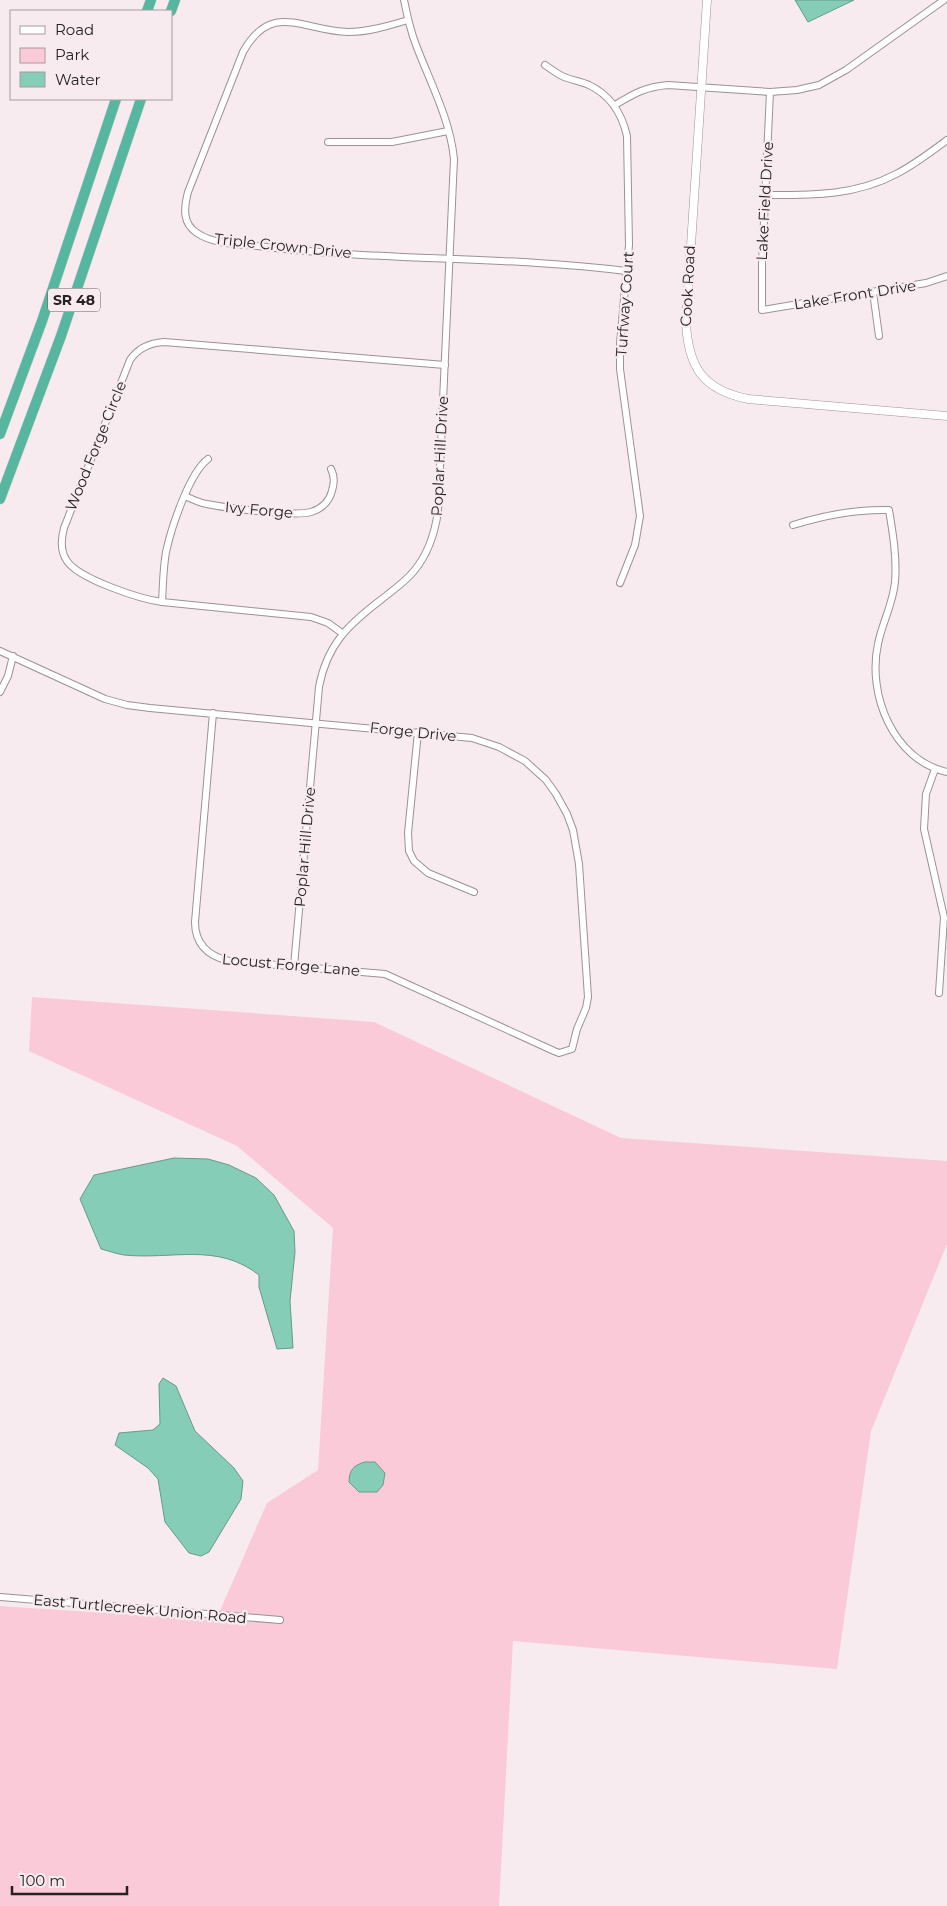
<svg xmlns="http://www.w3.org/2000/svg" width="947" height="1906" font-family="Montserrat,sans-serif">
	<rect width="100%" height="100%" fill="#f8ebef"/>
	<polygon fill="#facad9" points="32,997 374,1022 621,1138 947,1161 947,1244 871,1431 837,1669 513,1641 499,1906 0,1906 0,1606 216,1620 267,1503 318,1470 333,1228 237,1146 29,1051"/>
	<g fill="#85cdb7" stroke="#689a8b">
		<polygon points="795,0 854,0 808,22"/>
		<path d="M 174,1158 L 208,1159 L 229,1165 L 256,1178 L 274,1195 L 294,1231 L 295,1252 L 290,1301 L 293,1348 L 277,1349 L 259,1287 L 259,1275 C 217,1242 172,1260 124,1255 C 117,1254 109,1251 101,1249 L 80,1199 L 94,1175 Z"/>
		<polygon points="163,1378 176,1386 195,1431 234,1468 243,1481 241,1499 209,1552 201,1556 189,1553 165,1522 158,1479 148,1468 115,1445 119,1433 153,1430 160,1424 159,1384"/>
		<path d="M 365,1462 L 375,1462 L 385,1473 L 383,1485 L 377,1492 L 359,1492 L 349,1482 C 349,1470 354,1465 365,1462 Z"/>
	</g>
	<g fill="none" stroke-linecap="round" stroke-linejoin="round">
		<defs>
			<g id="minor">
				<path d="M 408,20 C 388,26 368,32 348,32 C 303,31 272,0 243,52 L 188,192 C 184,208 182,223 197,233 C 216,246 246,244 267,247 C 386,261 507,256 626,271"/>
				<path d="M 545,65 C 551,69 556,73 562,76 C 570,80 580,81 589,85 C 610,95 622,114 627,136 L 629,245 L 620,343 L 620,369 L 640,516 L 635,545 L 620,583"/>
				<polyline points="770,92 762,264 762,310 926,283 947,276"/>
				<path d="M 615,105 C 635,93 645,87 668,85 L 770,92 L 797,90 L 819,85 L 846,70 L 944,0"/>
				<polyline points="328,142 392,142 448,131"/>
				<path d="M 766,195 C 811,195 855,196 896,174 C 914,165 931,152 947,140"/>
				<polyline points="873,292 879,336"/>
				<path d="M 185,496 C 192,499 199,503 207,504 C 226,508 294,517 311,512 C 321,509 329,502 332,491 C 334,483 335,477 331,469"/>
				<path d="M 793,525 C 825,515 855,509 889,510 C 893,534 897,558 895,582 C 893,604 882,623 878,644 C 867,694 893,760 947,772"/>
				<path d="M 162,602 C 163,586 163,569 166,552 C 171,529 189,473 208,459"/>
				<path d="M 342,633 L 328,623 L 311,617 L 162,602 C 140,599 79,579 67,561 C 60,551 61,539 64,528 L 130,360 C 138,348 149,343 164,342 L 445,365"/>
				<path d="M 0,651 L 105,699 L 127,705 L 150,708 L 472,738 L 499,747 L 525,761 L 546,780 L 556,794 L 567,814 L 573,830 L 579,864 L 588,997 L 586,1008 L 577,1029 L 572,1049 L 559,1053 L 554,1051 L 385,974 L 229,961 C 208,956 195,944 195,922 L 213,713"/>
				<polyline points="0,692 8,676 13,656"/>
				<polyline points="418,732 408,833 409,851 414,861 428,873 474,892"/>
				<polyline points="935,769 926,794 924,829 944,917 939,993"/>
				<path d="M 294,966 L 319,687 C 327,644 349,624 382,599 C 393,590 405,582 414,571 C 428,554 435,533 438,511 L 454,159 C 450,119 430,82 416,45 C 410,30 407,15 404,0"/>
				<polyline points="0,1597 280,1620"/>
			</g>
			<path id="tertiary" d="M 707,0 L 686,322 C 688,367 703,390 748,399 L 947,416"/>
			<g id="trunk">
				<polyline points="147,11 151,0"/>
				<polyline points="171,11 175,0"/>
				<polyline points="0,434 42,321 116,99"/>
				<polyline points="0,499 61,336 141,99"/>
			</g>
		</defs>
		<use href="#minor" stroke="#9d9195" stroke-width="8"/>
		<use href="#tertiary" stroke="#9d9195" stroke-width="9"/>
		<use href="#trunk" stroke="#cfcecf" stroke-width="11"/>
		<use href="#minor" stroke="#fff" stroke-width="6"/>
		<use href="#tertiary" stroke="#fff" stroke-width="8"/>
		<use href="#trunk" stroke="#56b69f" stroke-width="10"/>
	</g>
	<g text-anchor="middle" stroke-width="4.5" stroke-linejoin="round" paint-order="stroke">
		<rect fill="#f8ebef" stroke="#655e60" stroke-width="1" x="48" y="288.5" width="52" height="23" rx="4"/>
		<g font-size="14" font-weight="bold" fill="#262223">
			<text x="74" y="305">SR 48</text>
		</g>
		<g font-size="15" fill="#262223" stroke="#f8ebef">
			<text transform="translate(765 201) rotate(-87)" y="5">Lake Field Drive</text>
			<text transform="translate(283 246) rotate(6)" y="5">Triple Crown Drive</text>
			<text transform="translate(688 286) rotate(-87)" y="5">Cook Road</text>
			<text transform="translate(855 295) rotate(-9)" y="5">Lake Front Drive</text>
			<text transform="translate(625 304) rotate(-86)" y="5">Turfway Court</text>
			<text transform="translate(96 446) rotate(-68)" y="5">Wood Forge Circle</text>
			<text transform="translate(440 456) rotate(-87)" y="5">Poplar Hill Drive</text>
			<text transform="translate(259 510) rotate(5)" y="5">Ivy Forge</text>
			<text transform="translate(413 732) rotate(6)" y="5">Forge Drive</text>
			<text transform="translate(305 847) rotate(-85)" y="5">Poplar Hill Drive</text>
			<text transform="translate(291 965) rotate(5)" y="5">Locust Forge Lane</text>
			<text transform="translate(140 1609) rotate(5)" y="5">East Turtlecreek Union Road</text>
		</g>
	</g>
	<rect x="10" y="10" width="162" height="90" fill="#f8ebef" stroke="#a49b9d"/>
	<rect x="20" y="26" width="25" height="8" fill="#ffffff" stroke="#a49b9d"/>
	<text x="55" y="35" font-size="15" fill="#262223">Road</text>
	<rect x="20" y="48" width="25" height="15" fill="#facad9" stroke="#a49b9d"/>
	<text x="55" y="60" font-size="15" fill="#262223">Park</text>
	<rect x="20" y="72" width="25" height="15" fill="#85cdb7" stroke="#a49b9d"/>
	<text x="55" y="85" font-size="15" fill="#262223">Water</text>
	<path d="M12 1886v8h115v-8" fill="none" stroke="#262223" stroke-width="2.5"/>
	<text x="20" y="1886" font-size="15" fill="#262223" stroke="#f8ebef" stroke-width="4" paint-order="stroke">100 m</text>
</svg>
